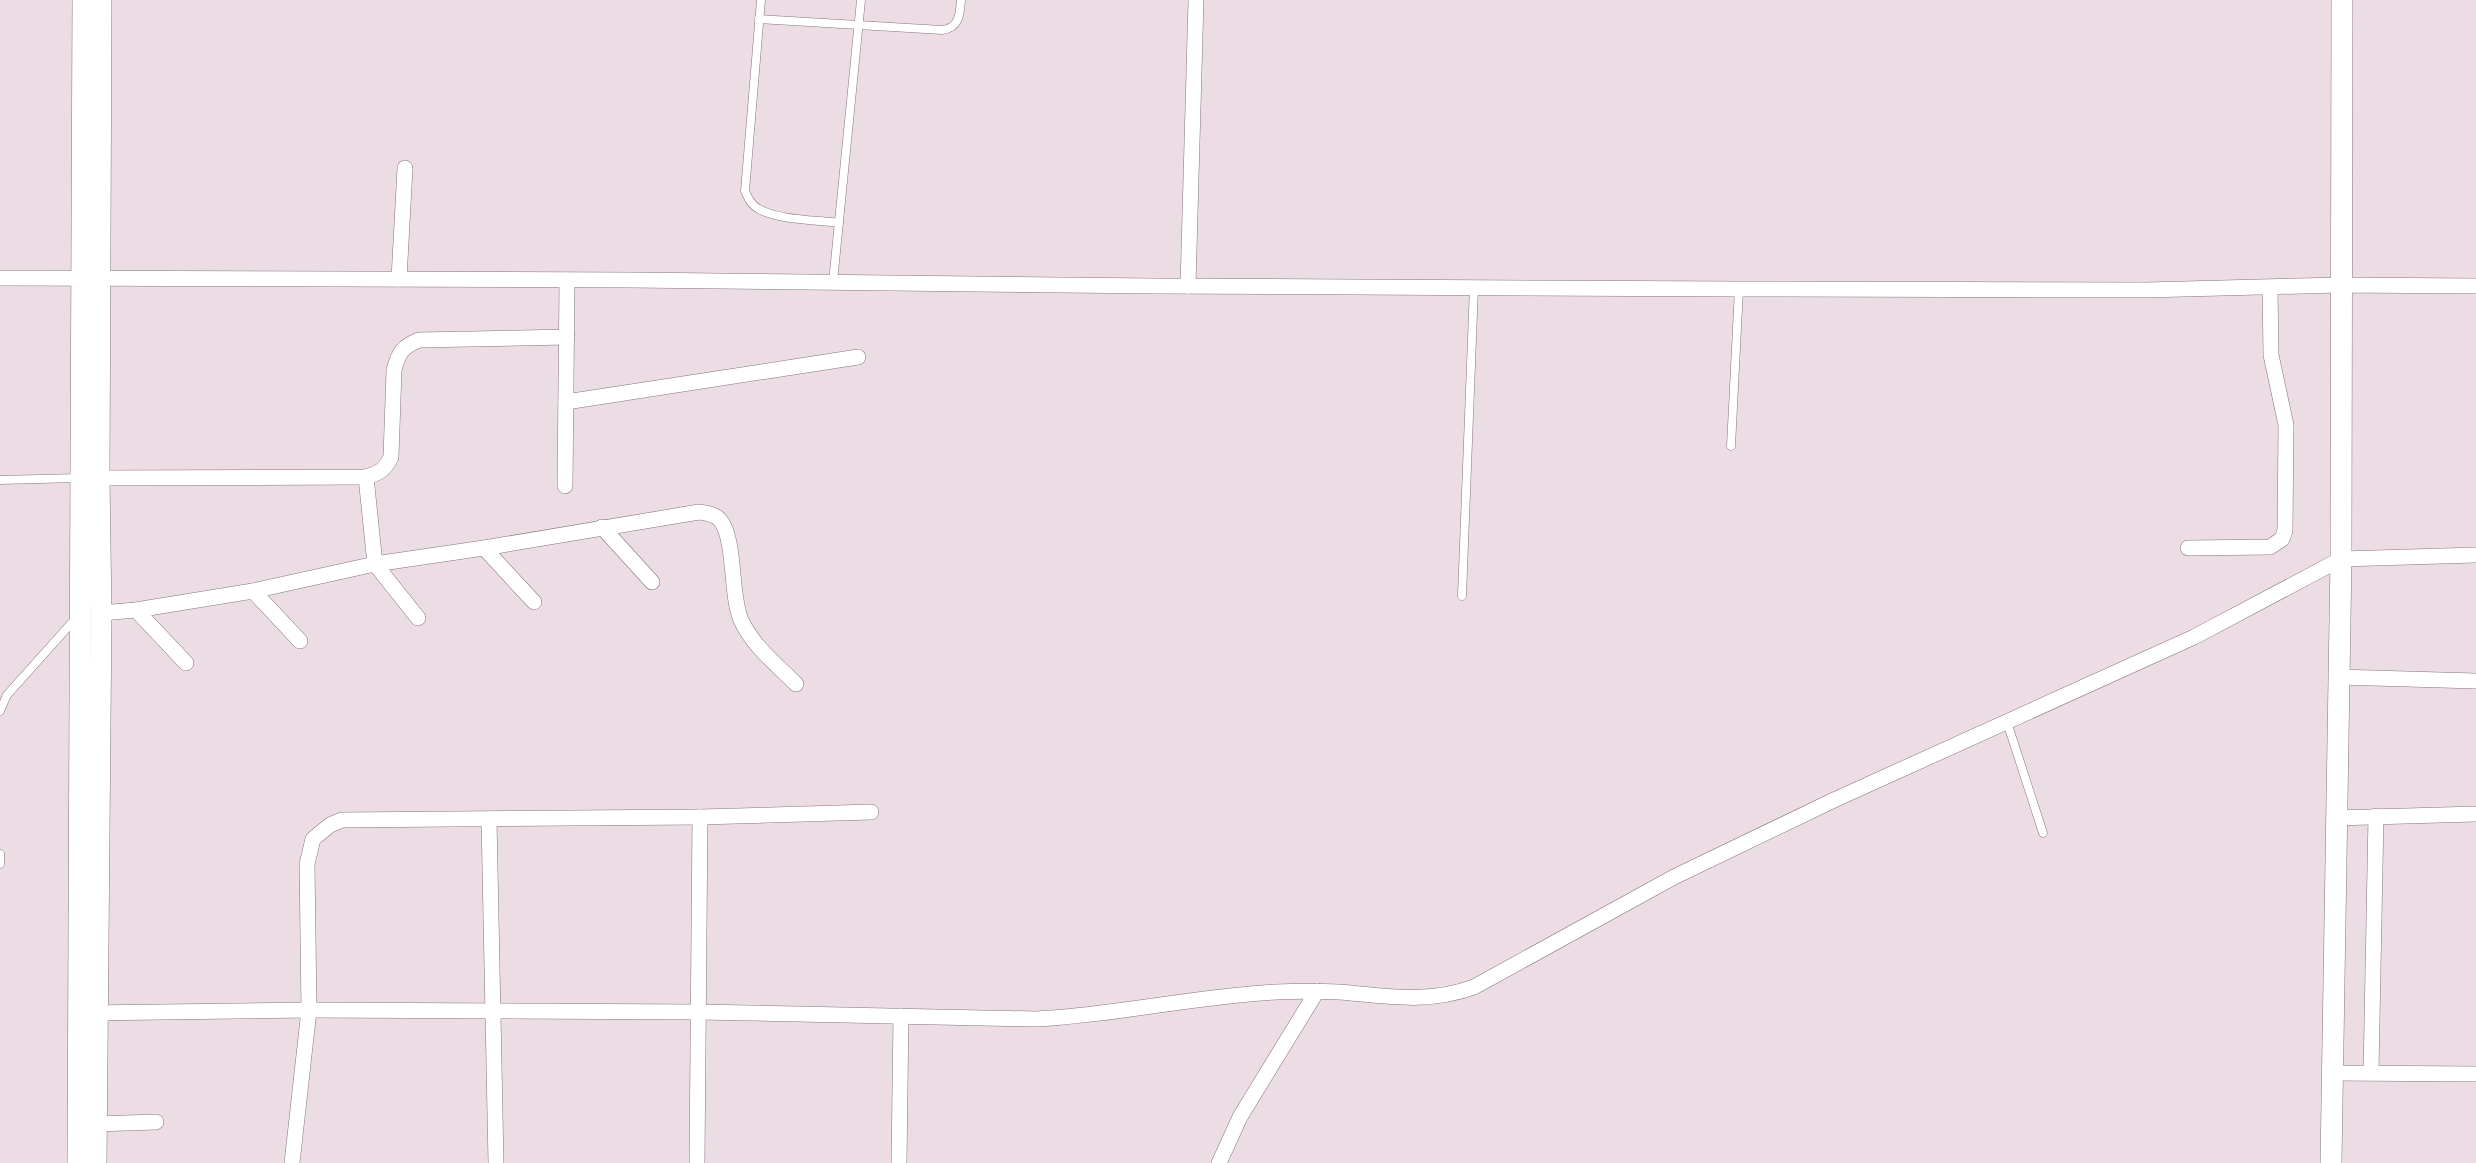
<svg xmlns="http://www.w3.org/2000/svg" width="2476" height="1163" font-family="'Roboto Condensed',sans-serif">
	<rect width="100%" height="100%" fill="#ecdce4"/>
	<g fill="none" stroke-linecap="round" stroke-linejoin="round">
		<defs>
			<g id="lane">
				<path d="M 761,0 L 745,191 C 748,198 751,205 759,209 C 777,220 817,220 839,223"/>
				<path d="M 759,19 L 942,30 C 959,28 960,15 961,0"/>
				<polyline points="833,282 861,0"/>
				<polyline points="1731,446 1739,289"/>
				<polyline points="0,480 79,478"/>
				<polyline points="1462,596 1474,287"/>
				<polyline points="0,711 7,695 76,618"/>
				<polyline points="2007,722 2043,833"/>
				<polyline points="0,854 0,864"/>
			</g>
			<g id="street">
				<polyline points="0,278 631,280 1154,286 1739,289 2146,290 2339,285 2476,286"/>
				<polyline points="399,279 405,168"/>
				<polyline points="1188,286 1196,0"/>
				<polyline points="566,402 858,357"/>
				<polyline points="366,477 375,564 418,618"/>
				<path d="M 99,478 L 366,477 C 379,473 385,470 391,457 L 394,370 C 399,352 402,347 419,340 L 567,337"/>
				<polyline points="565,486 567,280"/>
				<polyline points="602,527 652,582"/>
				<polyline points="484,548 534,602"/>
				<polyline points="2188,548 2270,547 2282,539 2285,531 2286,425 2271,355 2270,288"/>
				<polyline points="253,591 300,641"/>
				<polyline points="136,610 186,663"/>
				<path d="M 101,613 L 136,610 L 253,591 L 375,564 L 484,548 L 699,512 C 706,513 715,514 720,520 C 736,539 730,595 741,620 C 752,645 777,665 796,684"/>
				<polyline points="2338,677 2476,681"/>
				<polyline points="2335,818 2476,814"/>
				<polyline points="489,819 496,1163"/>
				<path d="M 88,1013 L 309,1010 L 698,1012 L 1036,1019 C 1117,1015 1196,996 1276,992 C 1297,991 1318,991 1339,992 C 1388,996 1427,1004 1474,987 L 1674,877 L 1834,800 L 2194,637 L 2341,559 L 2476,555"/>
				<polyline points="2333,1073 2476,1074"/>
				<polyline points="2371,1073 2376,816"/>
				<polyline points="96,1124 156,1122"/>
				<polyline points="292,1163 309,1010 307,864 313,839 330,825 342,820 700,817 871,812"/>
				<polyline points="697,1163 700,817"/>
				<polyline points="899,1163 901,1016"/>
				<polyline points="1219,1163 1240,1117 1317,991"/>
			</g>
			<g id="secondary">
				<polyline points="78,1163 83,0"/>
				<polyline points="96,1163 101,613 99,478 101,0"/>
				<polyline points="2331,1163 2341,559 2342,0"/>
			</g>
		</defs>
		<use href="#lane" stroke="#83757d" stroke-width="9"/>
		<use href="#street" stroke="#83757d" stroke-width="16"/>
		<use href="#secondary" stroke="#83757d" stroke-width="22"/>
		<use href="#lane" stroke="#fff" stroke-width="8"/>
		<use href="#street" stroke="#fff" stroke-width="15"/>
		<use href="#secondary" stroke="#fff" stroke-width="21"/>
	</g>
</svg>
